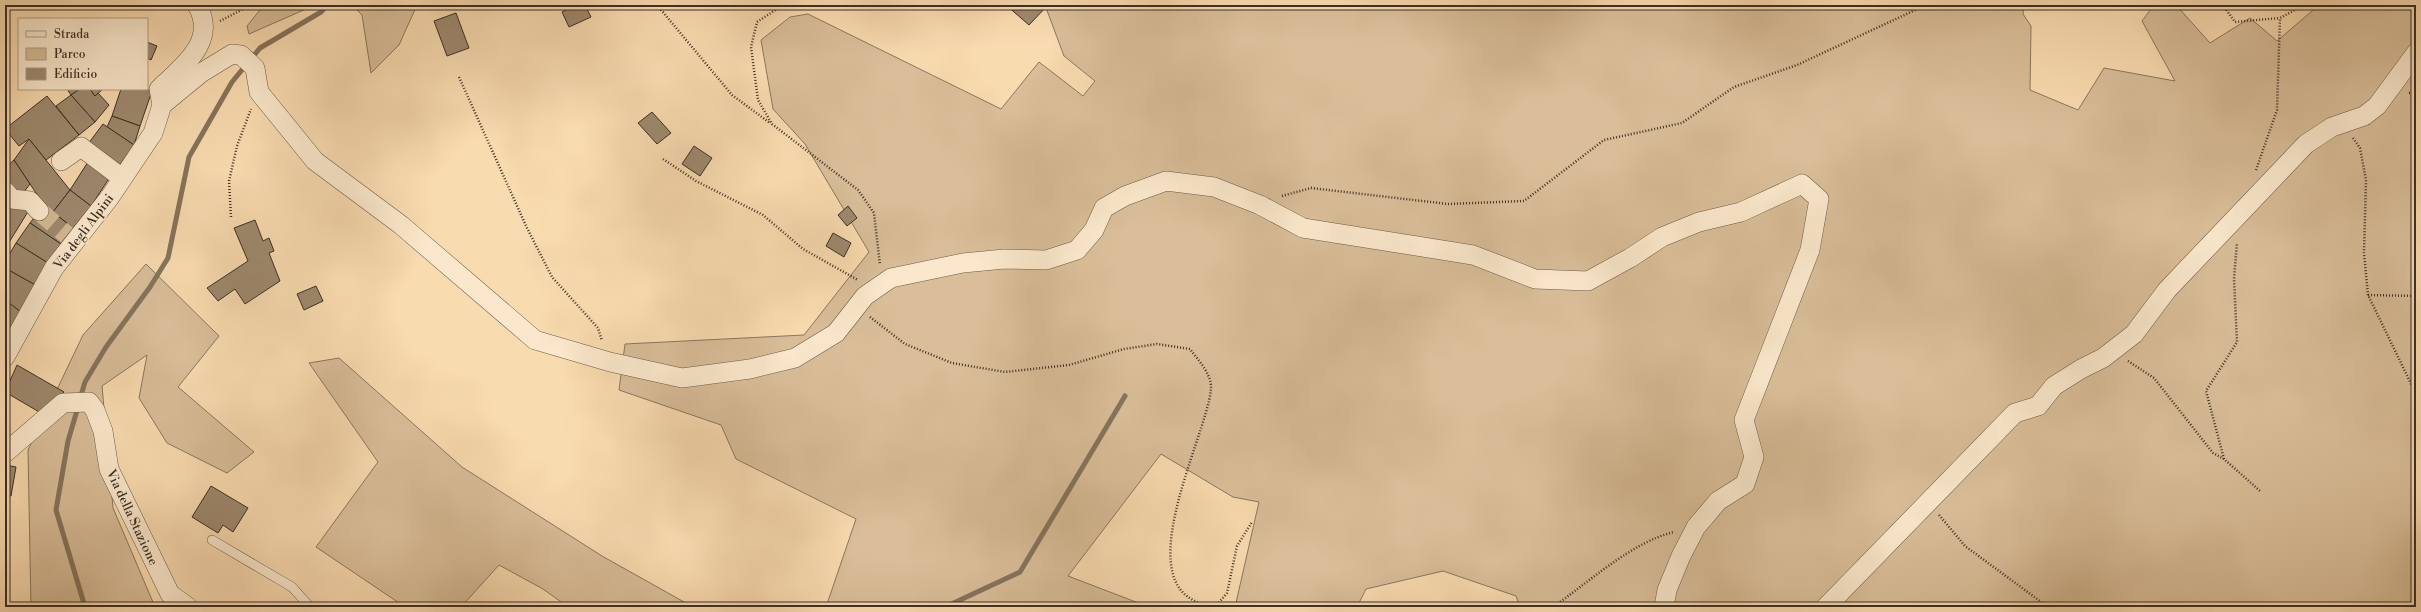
<svg xmlns="http://www.w3.org/2000/svg" width="2421" height="612" font-family="'Libre Bodoni',serif">
	<rect width="100%" height="100%" fill="#f9dbb0"/>
	<filter id="stains"><feTurbulence type="fractalNoise" baseFrequency=".005" numOctaves="4"/><feColorMatrix values="0 0 0 0 .2 0 0 0 0 .09 0 0 0 0 .02 0 0 0 .5 -.17"/></filter>
	<radialGradient id="worn" r=".72"><stop offset=".6" stop-color="#630" stop-opacity="0"/><stop offset="1" stop-color="#630" stop-opacity=".3"/></radialGradient>
	<g fill="#d9be99" stroke="#8a7760">
		<polygon points="264,5 315,5 249,34 247,26"/>
		<polygon points="352,5 417,5 399,45 371,73 362,15"/>
		<polygon points="1045,5 2024,5 2023,14 2031,26 2030,90 2078,110 2104,68 2175,81 2142,21 2154,5 2176,5 2210,43 2250,18 2277,41 2319,5 2416,5 2416,607 1520,607 1516,596 1443,571 1366,589 1357,607 1235,607 1259,502 1233,497 1161,454 1068,576 1149,607 826,607 856,519 736,459 721,425 619,390 625,344 804,335 869,252 805,144 773,109 761,40 790,17 808,14 1001,109 1039,62 1083,96 1095,81 1064,56"/>
		<polygon points="146,264 219,336 178,387 254,452 227,473 167,443 139,398 147,355 102,386 113,508 155,607 31,607 28,450 83,335"/>
		<polygon points="339,358 462,467 602,556 693,607 568,607 543,589 499,565 461,607 405,607 316,547 378,462 309,363"/>
	</g>
	<g fill="none" stroke-linecap="round" stroke-linejoin="round">
		<g stroke="#86745d" stroke-width="5">
			<polyline points="80,399 85,382 106,347 150,287 168,258 189,157 232,82 260,48 321,12 327,5"/>
			<polyline points="78,407 68,441 56,510 85,607"/>
			<polyline points="945,607 1020,572 1125,396"/>
		</g>
	</g>
	<g fill="#9e896e" stroke="#3b3026">
		<polygon points="576,5 585,5 591,17 569,27 562,12"/>
		<polygon points="1006,5 1044,5 1046,7 1029,25"/>
		<polygon points="456,13 469,48 447,56 434,21"/>
		<polygon points="147,42 157,46 151,60 147,58"/>
		<polygon points="67,89 80,89 71,95"/>
		<polygon points="80,89 90,89 95,96 98,93 109,105 95,122 71,95"/>
		<polygon points="90,89 103,89 95,96"/>
		<polygon points="121,89 145,89 152,91 140,126 112,116"/>
		<polygon points="71,95 95,122 79,135 56,106"/>
		<polygon points="47,96 79,135 46,160 29,139 19,146 5,129"/>
		<polygon points="652,112 671,133 657,144 638,123"/>
		<polygon points="112,116 140,126 134,145 107,127"/>
		<polygon points="103,124 134,145 119,166 88,144"/>
		<polygon points="29,139 70,190 53,212 44,205 14,160"/>
		<polygon points="694,146 712,158 700,176 682,164"/>
		<polygon points="14,160 30,184 20,197 5,184 5,168"/>
		<polygon points="88,162 110,177 91,206 70,190"/>
		<polygon points="70,190 91,206 73,228 53,212"/>
		<polygon points="15,202 29,210 8,244 5,245 5,205 9,209"/>
		<polygon points="44,205 73,228 61,244 30,223"/>
		<polygon points="848,206 857,218 847,226 838,215"/>
		<polygon points="255,220 263,241 269,238 274,251 269,253 280,281 245,304 235,289 218,301 207,288 248,261 234,228"/>
		<polygon points="30,223 61,244 48,263 16,243"/>
		<polygon points="833,233 851,243 844,257 826,246"/>
		<polygon points="16,243 48,263 37,286 5,268 5,262"/>
		<polygon points="5,268 37,286 21,312 5,300"/>
		<polygon points="316,286 323,301 304,310 297,294"/>
		<polygon points="5,300 21,312 5,342"/>
		<polygon points="17,365 64,392 41,413 5,392"/>
		<polygon points="5,465 16,467 11,496 5,495"/>
		<polygon points="211,486 248,508 233,532 223,525 218,533 192,517"/>
	</g>
	<g fill="none" stroke-linecap="round" stroke-linejoin="round">
		<polyline stroke="#d3b994" stroke-width="19" stroke-dasharray="19 10" stroke-linecap="butt" points="39,211 67,235"/>
		<defs>
			<polyline id="service" points="212,540 292,587 310,607"/>
			<g id="minor">
				<path d="M 162,105 L 159,89 C 183,66 218,41 197,5"/>
				<polyline points="61,161 81,147 122,178"/>
				<polyline points="5,191 12,199 30,201 39,211"/>
				<polyline points="5,357 54,268 110,197 153,133 162,105 201,73 232,54 241,55 255,68 259,92 315,161 401,225 535,340 610,362 682,378 750,369 795,358 836,333 865,296 891,278 963,263 1004,259 1046,260 1077,250 1094,230 1104,208 1125,196 1166,181 1214,187 1260,205 1303,228 1473,255 1535,279 1588,281 1630,258 1662,237 1699,222 1741,212 1802,184 1819,199 1810,250 1744,420 1754,457 1745,484 1718,501 1696,527 1681,556 1667,590 1664,607"/>
				<polyline points="5,453 63,403 89,402 95,410 103,431 109,469 170,594 188,607"/>
				<polyline points="1826,607 2015,413 2038,406 2054,386 2081,369 2103,358 2134,334 2167,290 2306,144 2332,127 2364,116 2377,106 2416,53"/>
			</g>
		</defs>
		<use href="#service" stroke="#6a5b48" stroke-width="10"/>
		<use href="#minor" stroke="#6a5b48" stroke-width="20"/>
		<g stroke="#3b3026" stroke-width="2.5" stroke-dasharray="1 2" stroke-linecap="butt">
			<polyline points="657,5 732,95 770,123"/>
			<polyline points="783,5 757,22 751,47 758,100 772,124 858,190 874,213 880,265"/>
			<polyline points="2223,5 2235,22 2280,18"/>
			<polyline points="220,21 251,5"/>
			<polyline points="459,77 527,228 552,277 598,328 602,341"/>
			<polyline points="2409,93 2416,92"/>
			<polyline points="2353,138 2360,148 2366,180 2364,253 2368,295 2416,394"/>
			<polyline points="663,159 696,181 763,215 803,249 858,280"/>
			<polyline points="2256,170 2277,110 2280,18 2304,5"/>
			<polyline points="1282,196 1311,188 1448,204 1524,201 1604,140 1682,123 1734,87 1797,65 1926,5"/>
			<polyline points="231,217 229,181 237,146 251,109"/>
			<polyline points="2368,295 2416,296"/>
			<path d="M 870,317 L 905,344 L 952,363 L 1005,372 L 1069,365 L 1124,349 L 1157,344 L 1190,349 C 1198,360 1212,374 1211,389 C 1206,440 1119,599 1216,606 L 1227,593 L 1237,546 L 1252,522"/>
			<polyline points="2128,361 2154,378 2213,453 2224,459 2260,491"/>
			<polyline points="2224,459 2206,391 2237,342 2234,279 2237,243"/>
			<polyline points="1939,515 1965,546 2048,607"/>
			<path d="M 1553,607 C 1589,582 1632,542 1674,532"/>
		</g>
		<use href="#service" stroke="#fbe8cc" stroke-width="9"/>
		<use href="#minor" stroke="#fbe8cc" stroke-width="19"/>
	</g>
	<g text-anchor="middle" stroke-width="3" stroke-linejoin="round" paint-order="stroke">
		<g font-size="13" fill="#3b3026" stroke="#fbe8cc">
			<text transform="translate(83 231) rotate(-53)" y="5">Via degli Alpini</text>
			<text transform="translate(133 517) rotate(65)" y="5">Via della Stazione</text>
		</g>
	</g>
	<rect width="2421" height="612" fill="none" stroke="#f9dbb0" stroke-width="20"/>
	<rect x="6" y="6" width="2409" height="600" fill="none" stroke="#3b3026" stroke-width="2"/>
	<rect x="10" y="10" width="2401" height="592" fill="none" stroke="#3b3026"/>
	<rect x="18" y="18" width="130" height="72" fill="#fbe8cc" stroke="#ae9e8a"/>
	<rect x="26" y="31" width="20" height="6" fill="#fbe8cc" stroke="#ae9e8a"/>
	<text x="54" y="38" font-size="12" fill="#3b3026">Strada</text>
	<rect x="26" y="48" width="20" height="12" fill="#d9be99" stroke="#ae9e8a"/>
	<text x="54" y="58" font-size="12" fill="#3b3026">Parco</text>
	<rect x="26" y="68" width="20" height="12" fill="#9e896e" stroke="#ae9e8a"/>
	<text x="54" y="78" font-size="12" fill="#3b3026">Edificio</text>
	<rect width="100%" height="100%" filter="url(#stains)"/>
	<rect width="100%" height="100%" fill="url(#worn)"/>
</svg>
